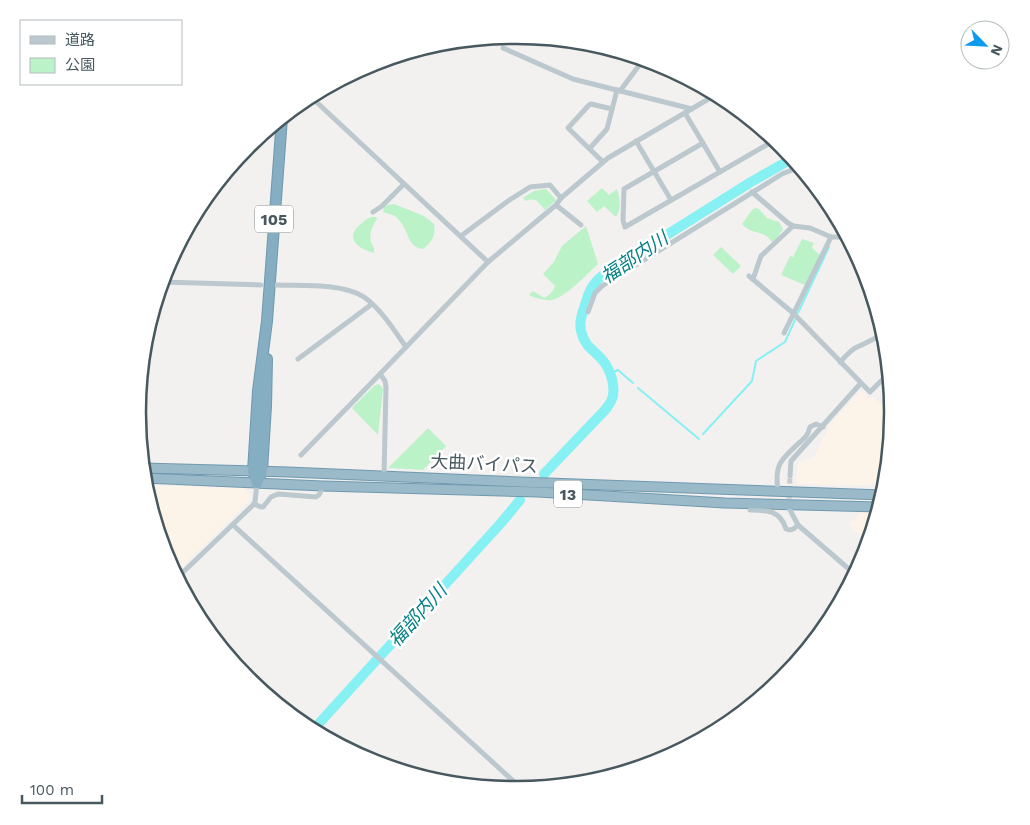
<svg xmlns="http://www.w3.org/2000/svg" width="1030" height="825" font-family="'Work Sans','Noto Sans JP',sans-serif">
	<rect width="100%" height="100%" fill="#f3f0f0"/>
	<g fill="#fdf4e9">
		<polygon points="861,390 870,399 873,397 892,414 886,481 883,484 863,485 796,484 797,468 799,462 813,458 817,452 820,443 827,432 830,424"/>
		<polygon points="145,485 243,488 249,492 250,500 175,574 166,557"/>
		<polygon points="861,512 877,512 868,543 849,525"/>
	</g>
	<g fill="#bcf2c7">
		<path d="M 602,188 L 609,195 L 617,189 C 620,198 622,209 616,217 L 604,206 L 597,212 L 587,201 Z"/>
		<path d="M 545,189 L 547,190 L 556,200 L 545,210 C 538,202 536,197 526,201 L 523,198 L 534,191 Z"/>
		<path d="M 394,204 L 424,216 L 434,224 C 436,236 432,242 423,249 C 407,248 409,229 398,219 C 394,214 388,214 383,212 L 384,207 L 388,205 Z"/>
		<path d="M 755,208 L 759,209 L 767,218 L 779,222 L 783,229 L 777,238 L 772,242 C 762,228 752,236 742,224 L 752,210 Z"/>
		<path d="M 372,217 L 376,217 L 377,219 C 371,228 367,238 374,248 L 374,253 C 356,248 344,237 362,223 C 365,220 368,218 372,217 Z"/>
		<path d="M 586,226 L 598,264 C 587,274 566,297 552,300 C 545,301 535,298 529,295 L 533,291 L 544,298 C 548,296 554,291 555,286 L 543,274 L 554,262 L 562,246 Z"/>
		<polygon points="802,239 814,243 812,248 820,255 805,285 781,275 790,256 793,257"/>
		<polygon points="721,247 741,266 733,274 713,255"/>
		<polygon points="378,384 381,386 383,389 378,435 352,408 374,386"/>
		<polygon points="428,428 446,446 423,470 388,468"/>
	</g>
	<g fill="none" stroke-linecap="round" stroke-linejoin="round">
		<g stroke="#86f0f2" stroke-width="2">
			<polyline points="798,313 829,247"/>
			<polyline points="611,373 618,370 633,383"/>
			<polyline points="638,388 699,439"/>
			<polyline points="703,434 752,381 756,361 785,342 795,320"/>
		</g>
		<g stroke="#86f0f2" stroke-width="10">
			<path d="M 544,474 L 606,409 C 608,406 611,402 612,399 C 616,388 611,371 604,362 C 595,350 585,348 581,331 C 579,322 582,314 585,305 C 589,291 592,284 603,275 L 751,182 L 788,161 L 793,159"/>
			<polyline points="313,730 501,523 520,500"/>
		</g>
		<polyline stroke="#c8cacc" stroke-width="5" stroke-dasharray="5 2.5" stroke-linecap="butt" points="789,506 790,476"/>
		<defs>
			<g id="trunk">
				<polyline points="143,468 288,472 520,482 883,495"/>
				<polyline points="144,478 323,486 538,492 725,503 879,507"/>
			</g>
			<g id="motorway">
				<polyline points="257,483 253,471 258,391 267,321 282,118"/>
				<polyline points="257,483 262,471 266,406 267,359"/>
			</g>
		</defs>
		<use href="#trunk" stroke="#7099ae" stroke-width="11"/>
		<use href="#motorway" stroke="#7099ae" stroke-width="12"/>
		<g stroke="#bbc8ce" stroke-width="5">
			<polyline points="503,48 573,79 692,109"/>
			<polyline points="620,91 643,60"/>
			<polyline points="310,96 488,262"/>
			<polyline points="685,113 720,172"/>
			<polyline points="636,141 671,200"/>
			<polyline points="703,143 624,189 623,220 625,227 775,140"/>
			<polyline points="590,148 607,129 617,90"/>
			<polyline points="603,162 568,128 589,105 591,104 612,109"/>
			<polyline points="752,192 788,223 793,226 810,228 831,237 840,237 846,234"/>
			<polyline points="556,205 581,225"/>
			<polyline points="373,212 382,206 404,184"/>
			<polyline points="461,236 508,201 530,187 550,185 561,198"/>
			<polyline points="749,276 793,313 870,392 889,373"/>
			<polyline points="753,279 761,256 793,226"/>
			<polyline points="162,282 261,285"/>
			<path d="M 277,285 C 302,286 343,283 364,297 C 381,309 394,330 406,347"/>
			<polyline points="588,312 595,293 602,286 782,174 799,167"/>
			<polyline points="784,333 831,237"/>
			<polyline points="298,359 372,304"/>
			<path d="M 840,362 C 845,357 849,352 855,348 C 865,343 874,340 883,333"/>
			<polyline points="380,374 385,381 386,387 384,476"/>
			<polyline points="301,455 380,374 488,262 556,205 561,198 608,158 717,94"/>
			<polyline points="790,476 791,461 861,383"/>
			<path d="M 778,491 C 774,464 781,460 799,443 C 806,437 808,435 810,427 L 816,424 L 823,427"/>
			<polyline points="254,504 261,507 263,507 271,497 278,494 316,497 319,495 323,486"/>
			<polyline points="789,508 798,525 850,570"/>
			<path d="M 750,510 C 767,510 780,510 786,529 C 792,531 794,529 798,525"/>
			<polyline points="233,525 522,789"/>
			<polyline points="177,578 252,506 255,502 257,483"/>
		</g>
		<use href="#trunk" stroke="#9abac9" stroke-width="9"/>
		<use href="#motorway" stroke="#85aec2" stroke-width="10"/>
	</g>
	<g text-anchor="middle" stroke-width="5" stroke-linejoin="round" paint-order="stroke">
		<g fill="#fff" stroke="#7e8a8f" stroke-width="1">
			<rect x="255" y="205.5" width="38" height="27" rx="4"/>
			<rect x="554" y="480.5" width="28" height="27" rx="4"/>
		</g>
		<g font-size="16" font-weight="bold" fill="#47585f">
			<text x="274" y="225">105</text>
			<text x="568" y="500">13</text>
		</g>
		<g font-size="18" fill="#47585f" stroke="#fff">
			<text transform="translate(484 464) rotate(3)" y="6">大曲バイパス</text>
		</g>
		<g font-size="19" font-style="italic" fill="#078184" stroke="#fff">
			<text transform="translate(634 257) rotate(-34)" y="7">福部内川</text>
			<text transform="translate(417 615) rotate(-48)" y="7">福部内川</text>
		</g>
	</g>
	<path d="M0 0H1030V825H0ZM514 44H516A368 368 0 0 1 884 412V413A368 368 0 0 1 516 781H514A368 368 0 0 1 146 413V412A368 368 0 0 1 514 44Z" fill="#fff" fill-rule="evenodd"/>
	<path fill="none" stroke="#47585f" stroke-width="2.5" d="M514 44H516A368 368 0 0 1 884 412V413A368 368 0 0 1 516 781H514A368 368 0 0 1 146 413V412A368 368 0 0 1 514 44Z"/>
	<rect x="20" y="20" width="162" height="65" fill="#ffffff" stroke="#b5bcbf"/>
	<rect x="30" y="36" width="25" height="8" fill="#bbc8ce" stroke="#b5bcbf"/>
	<text x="65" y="45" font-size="15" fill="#47585f">道路</text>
	<rect x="30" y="58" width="25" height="15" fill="#bcf2c7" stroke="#b5bcbf"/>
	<text x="65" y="70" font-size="15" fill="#47585f">公園</text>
	<g transform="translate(985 45) rotate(114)"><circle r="24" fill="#ffffff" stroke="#b5bcbf"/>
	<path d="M0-4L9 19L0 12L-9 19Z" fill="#0d9aef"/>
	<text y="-8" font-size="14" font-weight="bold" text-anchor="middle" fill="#47585f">N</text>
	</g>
	<path d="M22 795v8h80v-8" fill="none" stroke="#47585f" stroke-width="2.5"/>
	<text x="30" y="795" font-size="15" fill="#47585f" stroke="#ffffff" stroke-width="4" paint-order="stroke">100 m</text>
</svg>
